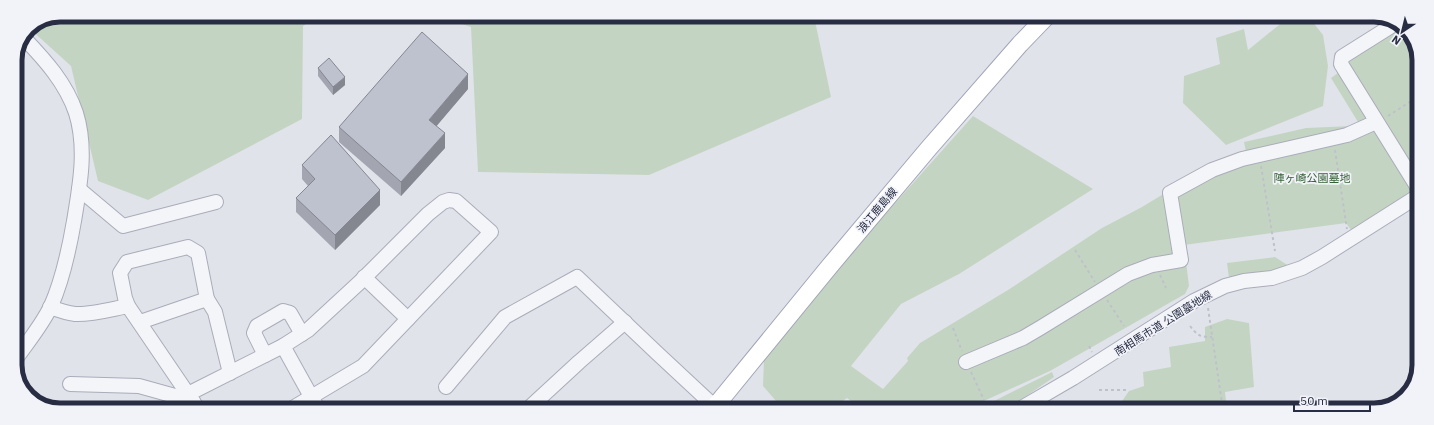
<svg xmlns="http://www.w3.org/2000/svg" width="1434" height="425" font-family="'IBM Plex Sans','Noto Sans JP',sans-serif">
	<rect width="100%" height="100%" fill="#e1e3eb"/>
	<g fill="#c3d5c2">
		<polygon points="60,15 319,15 303,26 302,119 148,200 98,181 71,66 29,28"/>
		<polygon points="435,15 814,16 831,97 649,175 478,172 471,27"/>
		<polygon points="1290,16 1308,16 1323,35 1328,66 1323,106 1226,145 1183,103 1184,76 1220,64 1216,38 1244,29 1248,50"/>
		<polygon points="1392,20 1408,31 1419,57 1418,188 1352,231 1346,223 1184,245 1189,286 1185,294 1050,371 964,410 861,409 847,398 832,409 783,409 763,386 764,359 872,229 973,116 1093,189 959,274 901,304 851,366 883,389 908,361 907,358 920,343 1008,290 1102,228 1142,207 1188,179 1246,152 1244,142 1306,128 1352,126 1358,122 1331,78 1338,73 1336,64"/>
		<polygon points="1275,257 1289,266 1252,275 1229,278 1227,263"/>
		<polygon points="1227,319 1249,323 1254,387 1225,392 1227,410 1116,410 1129,391 1144,386 1143,372 1171,367 1169,347 1205,341 1205,327"/>
		<polygon points="1052,372 1054,377 1006,410 972,410 996,400"/>
	</g>
	<g fill="none" stroke-linecap="round" stroke-linejoin="round">
		<defs>
			<g id="minor">
				<polyline points="1396,23 1342,57 1341,64 1418,188"/>
				<polyline points="79,189 123,226 216,202"/>
				<polyline points="364,277 408,319"/>
				<polyline points="128,306 125,298 120,273 127,262 188,247 198,253 207,299 215,312 230,373"/>
				<path d="M 50,307 C 58,310 66,313 75,314 C 91,315 112,309 128,306 L 198,409"/>
				<polyline points="140,322 207,299"/>
				<polyline points="283,346 318,409"/>
				<polyline points="265,355 254,333 257,326 283,311 290,313 302,334"/>
				<path d="M 15,360 C 27,343 42,325 51,306 C 63,279 69,250 74,221 C 80,185 87,148 76,113 C 66,83 45,60 24,38"/>
				<polyline points="966,362 1023,338 1040,328 1128,274 1152,265 1181,260 1170,193 1212,170 1242,159 1347,135 1376,122"/>
				<polyline points="70,384 139,386 193,401"/>
				<polyline points="446,387 505,317 577,277 657,353 715,407"/>
				<polyline points="188,394 283,346 308,330 360,282 428,214 443,202 449,200 456,201 491,232 363,366 291,409"/>
				<polyline points="528,409 579,362 625,322"/>
				<polyline points="1018,410 1073,378 1194,301 1225,286 1244,281 1272,278 1302,268 1322,257 1418,196"/>
			</g>
			<polyline id="major" points="713,409 829,267 929,148 1020,44 1047,16"/>
		</defs>
		<use href="#minor" stroke="#aaacb9" stroke-width="16"/>
		<use href="#major" stroke="#a0a4b7" stroke-width="19"/>
		<g stroke="#bfc1ca" stroke-width="2" stroke-dasharray="3 3" stroke-linecap="butt">
			<polyline points="1388,116 1419,96"/>
			<polyline points="1335,150 1347,229"/>
			<polyline points="1261,166 1275,251"/>
			<polyline points="1075,250 1095,282"/>
			<polyline points="1160,275 1166,288"/>
			<polyline points="1107,300 1124,326"/>
			<polyline points="1208,308 1223,410"/>
			<path d="M 1190,326 C 1198,336 1200,337 1212,337"/>
			<polyline points="953,328 962,351"/>
			<polyline points="1089,346 1092,352"/>
			<polyline points="971,372 984,400"/>
			<polyline points="1099,390 1127,390"/>
		</g>
		<use href="#minor" stroke="#f4f5f9" stroke-width="14"/>
		<use href="#major" stroke="#fff" stroke-width="17"/>
	</g>
	<g fill="#a3a6b1">
		<polygon points="318,68 345,85 333,95 318,76"/>
		<polygon points="468,89 436,126 445,148 401,196 339,142 339,127"/>
		<polygon points="302,165 380,205 335,250 296,212 296,198 308,186 302,179"/>
	</g>
	<g fill="#858790">
		<polygon points="468,74 468,89 429,135 429,120"/>
		<polygon points="345,77 345,85 333,95 333,87"/>
		<polygon points="445,133 445,148 401,196 401,182"/>
		<polygon points="380,190 380,205 335,250 335,235"/>
	</g>
	<g fill="#bec1ce" stroke="#858790">
		<polygon points="422,32 468,74 429,120 445,133 401,182 339,127"/>
		<polygon points="329,58 345,77 333,87 318,68"/>
		<polygon points="331,135 380,190 335,235 296,198 315,179 302,165"/>
	</g>
	<g text-anchor="middle" stroke-width="3.5" stroke-linejoin="round" paint-order="stroke">
		<g font-size="11" fill="#356135" stroke="#f1f3f8">
			<text x="1312" y="182">陣ヶ崎公園墓地</text>
		</g>
		<g font-size="11" fill="#282d44" stroke="#f1f3f8">
			<text transform="translate(877 210) rotate(-50)" y="4">浪江鹿島線</text>
			<text transform="translate(1163 323) rotate(-32)" y="4">南相馬市道 公園墓地線</text>
		</g>
	</g>
	<path d="M0 0H1434V425H0ZM60 22H1374A38 38 0 0 1 1412 60V365A38 38 0 0 1 1374 403H60A38 38 0 0 1 22 365V60A38 38 0 0 1 60 22Z" fill="#f1f3f8" fill-rule="evenodd"/>
	<path fill="none" stroke="#282d44" stroke-width="5" d="M60 22H1374A38 38 0 0 1 1412 60V365A38 38 0 0 1 1374 403H60A38 38 0 0 1 22 365V60A38 38 0 0 1 60 22Z"/>
	<g transform="translate(1402 32) rotate(215)" stroke="#f1f3f8" stroke-width="3" paint-order="stroke">
	<path d="M0-3L7 15L0 10L-7 15Z" fill="#282d44"/>
	<text y="-6" font-size="11" font-weight="bold" text-anchor="middle" fill="#282d44">N</text>
	</g>
	<path d="M1294 405v6h76v-6" fill="none" stroke="#282d44" stroke-width="2"/>
	<text x="1300" y="405" font-size="12" fill="#282d44" stroke="#f1f3f8" stroke-width="3" paint-order="stroke">50 m</text>
</svg>
